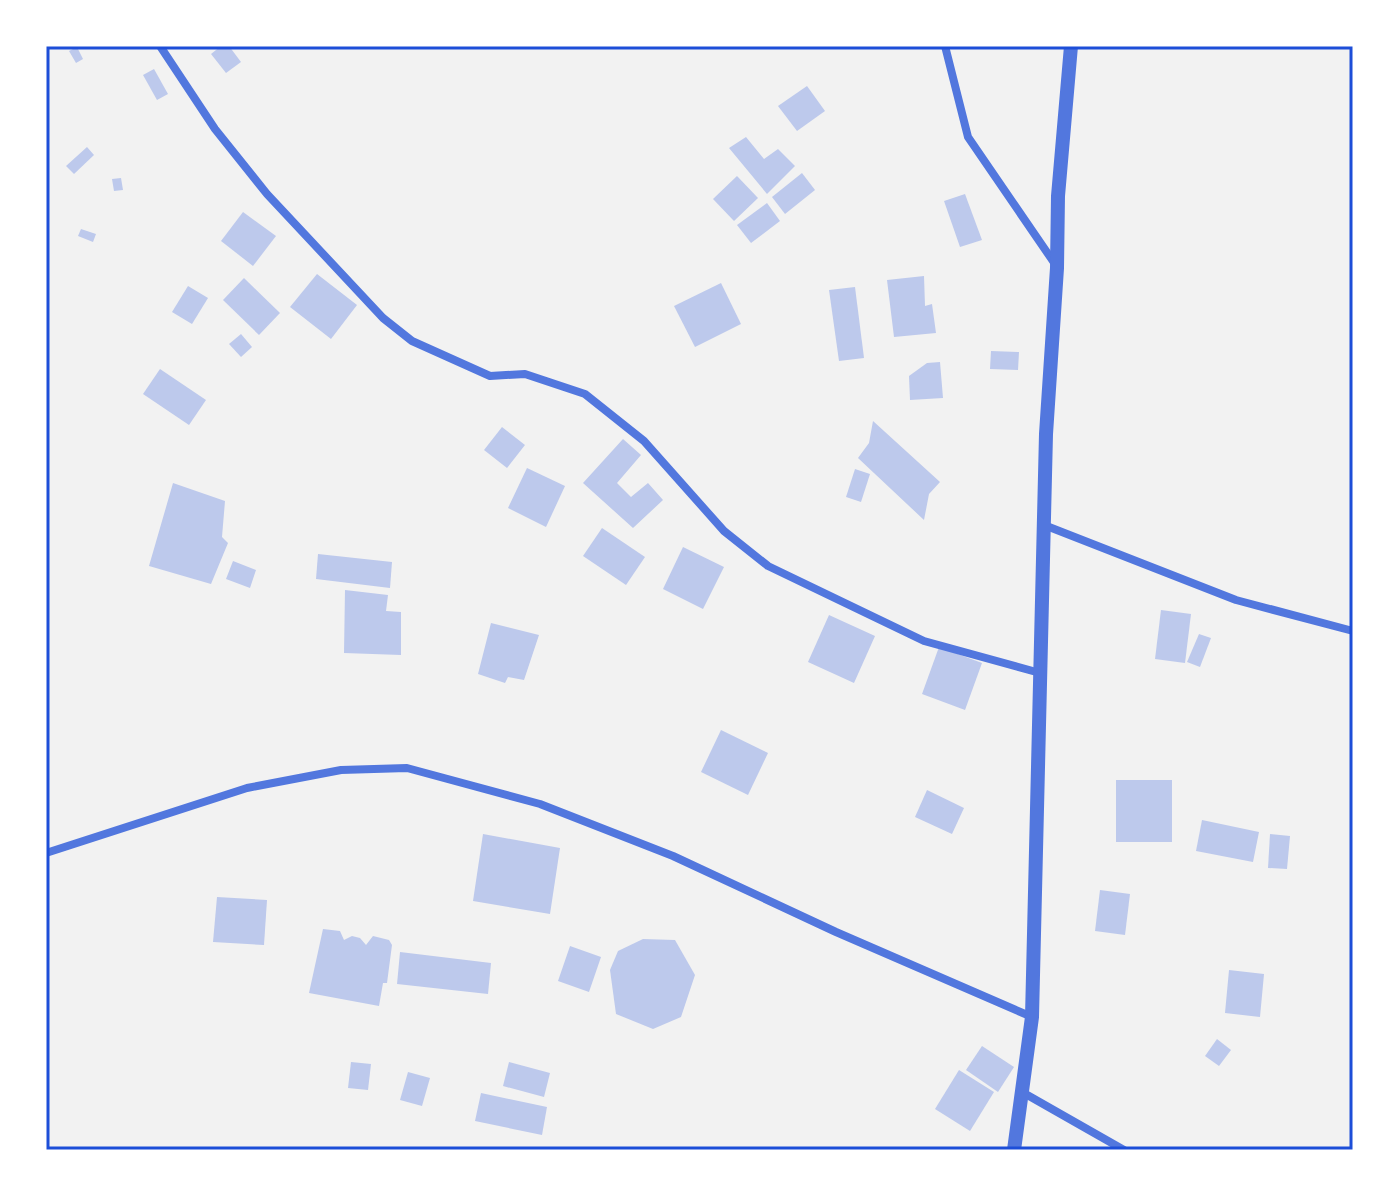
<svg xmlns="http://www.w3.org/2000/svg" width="1399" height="1196" font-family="'Alegreya Sans',sans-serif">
	<rect width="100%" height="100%" fill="#f2f2f2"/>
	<g fill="#bdc9ec">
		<polygon points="221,46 229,46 241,62 226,73 211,54"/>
		<polygon points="77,47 83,59 76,63 69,51"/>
		<polygon points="154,69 168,94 157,100 143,75"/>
		<polygon points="807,86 825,111 797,131 778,106"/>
		<polygon points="746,137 764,159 778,149 795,166 767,194 729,148"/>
		<polygon points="87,147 94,155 74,174 66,166"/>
		<polygon points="802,173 815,190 785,214 772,197"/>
		<polygon points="737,176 758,198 734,221 713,199"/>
		<polygon points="121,178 123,190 114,191 112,179"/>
		<polygon points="965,194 982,240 960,247 944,201"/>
		<polygon points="767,203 780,221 751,243 737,225"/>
		<polygon points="243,212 276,236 253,266 221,241"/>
		<polygon points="81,229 96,234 93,242 78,236"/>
		<polygon points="317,274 357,305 331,339 290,307"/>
		<polygon points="924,276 925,306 932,304 936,333 894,337 887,280"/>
		<polygon points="244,278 280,313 259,335 223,300"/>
		<polygon points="721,283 741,324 695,347 674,306"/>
		<polygon points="188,286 208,298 192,324 172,312"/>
		<polygon points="855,287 864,358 839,361 829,290"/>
		<polygon points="241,334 252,347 241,357 229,344"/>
		<polygon points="991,351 1019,352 1018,370 990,369"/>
		<polygon points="940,362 943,398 910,400 909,376 927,363"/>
		<polygon points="160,369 206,400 189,425 143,394"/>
		<polygon points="873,421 940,482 929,494 924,520 858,458 869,443"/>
		<polygon points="502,427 525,445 507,468 484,450"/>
		<polygon points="623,439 641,455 617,483 631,497 648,483 663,500 633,528 583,483"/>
		<polygon points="527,468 565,486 546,527 508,508"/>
		<polygon points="855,469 870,474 861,502 846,497"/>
		<polygon points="173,483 225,501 222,537 228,543 211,584 149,566"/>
		<polygon points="602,528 645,557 626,585 583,556"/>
		<polygon points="683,547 724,567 703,609 663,589"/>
		<polygon points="318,554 392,562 390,588 316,579"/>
		<polygon points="233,561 256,570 250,588 226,579"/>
		<polygon points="345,590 388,595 386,611 401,612 401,655 344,653"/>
		<polygon points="1161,610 1191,614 1185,663 1155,659"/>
		<polygon points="829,615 875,636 854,683 808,662"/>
		<polygon points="491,623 539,635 524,680 508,677 505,683 478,674"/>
		<polygon points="1199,634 1211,638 1200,667 1187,662"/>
		<polygon points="939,647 982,663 965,710 922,694"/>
		<polygon points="721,730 768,753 748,795 701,772"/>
		<rect x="1116" y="780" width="56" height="62"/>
		<polygon points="927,790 964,808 952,834 915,817"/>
		<polygon points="1202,820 1259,832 1253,862 1196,851"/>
		<polygon points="483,834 560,848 550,914 473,901"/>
		<polygon points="1270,834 1290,836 1287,869 1268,868"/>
		<polygon points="1100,890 1130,894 1125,935 1095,931"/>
		<polygon points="217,897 267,900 264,945 213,942"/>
		<polygon points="323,929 340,931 344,940 352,936 360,938 366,945 373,936 389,940 392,945 387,983 383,983 379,1006 309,993"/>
		<polygon points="643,939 675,940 695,975 681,1017 653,1029 616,1014 610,970 618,951"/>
		<polygon points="570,946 601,957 589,992 558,981"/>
		<polygon points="400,952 491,963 488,994 397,984"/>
		<polygon points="1229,970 1264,974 1260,1017 1225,1013"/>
		<polygon points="1217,1039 1231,1050 1219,1066 1205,1056"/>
		<polygon points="982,1046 1014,1067 998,1092 966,1070"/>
		<polygon points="351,1062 371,1064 368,1090 348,1088"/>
		<polygon points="509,1062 550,1073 544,1097 503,1086"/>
		<polygon points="959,1070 994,1092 970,1131 935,1109"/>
		<polygon points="408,1072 430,1078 422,1106 400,1100"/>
		<polygon points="481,1093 547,1107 542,1135 475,1121"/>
	</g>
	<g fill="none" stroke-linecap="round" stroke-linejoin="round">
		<g stroke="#5277de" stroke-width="8">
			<polyline points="160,46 215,129 267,194 383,318 412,341 490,376 525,374 585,394 644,441 724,531 768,566 924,641 1040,673"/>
			<polyline points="945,46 968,137 1055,264"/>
			<polyline points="1044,525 1236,600 1353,631"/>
			<polyline points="46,853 247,788 341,770 407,768 540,804 673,856 836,932 1032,1017"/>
			<polyline points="1022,1092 1124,1150"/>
		</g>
		<polyline stroke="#5277de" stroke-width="14" points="1014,1150 1032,1017 1046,434 1057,268 1058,196 1071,46"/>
	</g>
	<rect width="1399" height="1196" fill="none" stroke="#ffffff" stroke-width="96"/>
	<rect x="48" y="48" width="1303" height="1100" fill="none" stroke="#1d4ed8" stroke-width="3"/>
</svg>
